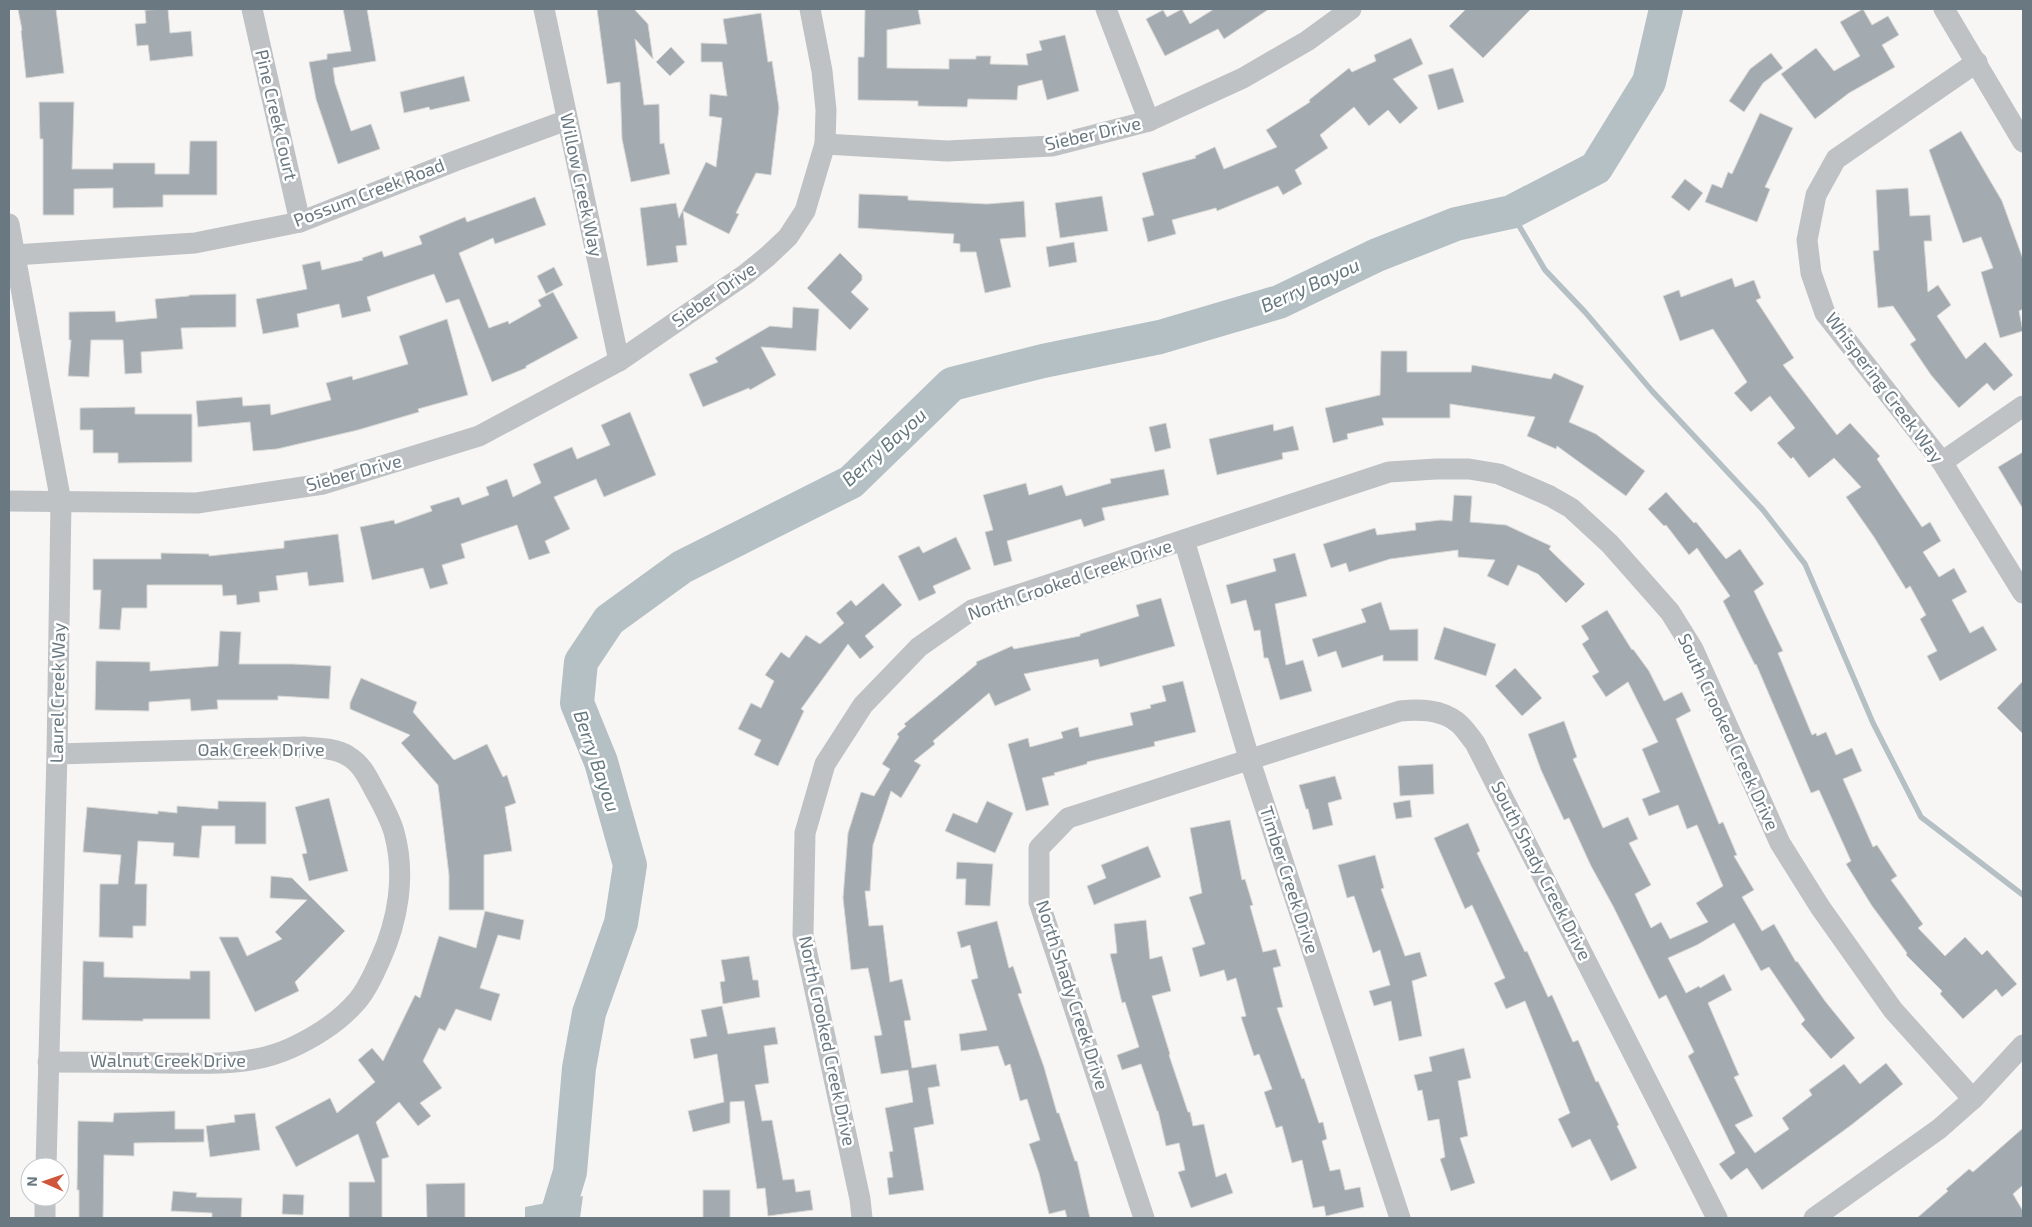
<svg xmlns="http://www.w3.org/2000/svg" width="2032" height="1227" font-family="'Exo 2',sans-serif">
	<rect width="100%" height="100%" fill="#f7f6f4"/>
	<polygon fill="#b5c0c4" points="583,1196 580,1218 525,1218 525,1207"/>
	<g fill="none" stroke-linecap="round" stroke-linejoin="round">
		<polyline stroke="#b5c0c4" stroke-width="5.5" points="1511,212 1545,270 1585,312 1652,391 1763,510 1805,564 1873,723 1921,817 2023,895"/>
		<polyline stroke="#b5c0c4" stroke-width="34" points="556,1218 570,1172 579,1068 589,1013 621,923 630,865 601,762 577,703 581,662 609,620 682,567 851,482 952,384 1043,361 1160,337 1279,302 1377,255 1456,224 1511,212 1596,168 1649,82 1666,9"/>
	</g>
	<g fill="#a4abb0" stroke="#d8d8d6">
		<polygon points="18,9 56,9 64,73 26,78 21,31 22,30"/>
		<polygon points="168,9 170,33 191,31 193,56 150,61 148,45 137,46 135,24 146,23 145,10"/>
		<polygon points="343,9 367,9 376,61 333,68 335,83 351,131 371,124 380,149 338,164 316,99 309,62 327,59 327,54 351,51"/>
		<polygon points="597,9 634,9 648,24 653,59 635,39 644,105 659,104 660,144 664,143 670,174 631,182 622,139 620,82 607,84"/>
		<polygon points="865,9 918,9 921,24 887,30 887,68 949,69 949,59 976,59 976,56 991,56 990,64 1028,65 1026,54 1042,50 1039,41 1065,35 1079,91 1047,100 1042,80 1018,86 1017,100 968,99 967,107 918,106 918,101 858,100 858,57 864,57"/>
		<polygon points="1182,9 1190,24 1214,9 1269,9 1224,39 1218,29 1165,56 1146,19 1163,10 1167,17"/>
		<polygon points="1466,9 1531,9 1483,58 1449,26"/>
		<polygon points="1863,9 1872,25 1888,16 1899,35 1882,45 1895,67 1849,93 1815,119 1781,74 1816,48 1834,71 1860,56 1840,22"/>
		<polygon points="761,13 768,62 772,61 779,108 771,175 756,173 736,213 739,214 729,234 683,211 687,245 676,246 678,262 647,266 640,208 676,203 679,218 706,162 716,167 722,118 709,116 710,94 727,96 722,62 701,62 701,43 727,44 723,19"/>
		<polygon points="1411,38 1423,64 1393,79 1418,108 1400,124 1388,110 1369,126 1354,107 1320,135 1328,148 1295,170 1302,184 1283,195 1278,186 1217,211 1216,208 1172,220 1176,234 1148,242 1142,218 1154,215 1142,173 1196,158 1195,156 1215,147 1224,169 1277,147 1266,130 1310,102 1309,100 1349,68 1352,72 1376,61 1374,55"/>
		<polygon points="671,47 685,62 670,76 656,62"/>
		<polygon points="1771,53 1783,68 1763,83 1744,112 1729,101 1750,69"/>
		<polygon points="1453,68 1464,102 1438,110 1428,75"/>
		<polygon points="464,76 470,101 430,110 429,107 404,113 400,92"/>
		<polygon points="39,102 74,102 72,169 113,169 113,163 155,163 155,174 189,174 190,141 217,141 217,195 163,195 163,207 113,208 113,188 74,189 74,215 43,215 43,139 40,139"/>
		<polygon points="1760,113 1793,128 1765,187 1770,189 1757,222 1705,202 1712,184 1722,188 1728,172 1732,174"/>
		<polygon points="1961,131 2002,201 2023,259 2023,309 2019,311 2023,331 2000,338 1981,272 1993,268 1981,237 1963,243 1929,150"/>
		<polygon points="1685,179 1703,193 1689,211 1671,197"/>
		<polygon points="1908,188 1910,216 1930,215 1932,241 1924,241 1928,292 1938,285 1951,305 1937,316 1966,359 1985,342 2013,375 1994,391 1987,383 1959,408 1931,375 1910,344 1916,340 1893,306 1878,308 1873,251 1879,250 1876,190"/>
		<polygon points="859,194 908,196 908,200 987,204 1024,201 1026,237 1000,239 1011,287 985,293 976,252 960,252 960,244 953,243 954,234 858,228"/>
		<polygon points="1102,196 1108,231 1060,238 1055,203"/>
		<polygon points="535,197 546,225 495,244 493,238 459,253 489,328 508,321 509,324 541,306 538,300 553,292 578,338 526,366 526,368 492,382 459,299 446,303 434,274 367,297 371,311 342,318 339,304 297,314 299,327 263,334 256,299 307,289 302,265 320,261 322,270 363,260 362,258 382,251 384,257 422,244 419,236 465,217 467,222"/>
		<polygon points="1074,242 1077,262 1049,267 1046,247"/>
		<polygon points="840,253 862,275 862,280 851,292 869,309 850,330 807,288"/>
		<polygon points="554,267 563,285 546,294 537,276"/>
		<polygon points="1732,278 1735,287 1754,280 1761,298 1756,300 1794,358 1783,365 1837,435 1850,423 1880,456 1877,459 1922,527 1930,522 1941,541 1923,552 1939,577 1954,568 1967,592 1952,600 1970,633 1983,626 1997,650 1940,681 1927,656 1937,651 1920,619 1926,615 1910,586 1906,589 1874,537 1846,497 1861,487 1834,458 1809,478 1793,457 1791,459 1777,443 1795,428 1770,396 1751,412 1734,393 1747,382 1713,329 1680,341 1663,296 1679,290 1681,297"/>
		<polygon points="236,294 236,327 181,328 183,349 141,352 142,373 125,374 123,340 91,340 89,377 68,376 71,340 69,340 69,312 115,311 116,322 157,318 155,299 189,296 189,295"/>
		<polygon points="793,307 819,309 816,351 761,347 776,375 750,390 749,388 703,407 689,374 718,362 715,358 770,326 792,328"/>
		<polygon points="447,319 468,395 418,409 419,412 358,430 277,449 253,451 250,422 198,427 196,401 242,397 243,406 270,404 271,415 331,400 326,383 352,376 353,380 408,364 399,336"/>
		<polygon points="1381,351 1407,351 1407,372 1471,372 1472,365 1551,379 1554,373 1584,386 1569,422 1596,434 1645,471 1626,496 1557,446 1556,449 1527,436 1535,417 1450,404 1450,418 1382,418 1384,425 1347,434 1348,439 1333,443 1325,408 1380,395"/>
		<polygon points="135,407 135,414 192,414 192,462 118,463 118,453 93,453 93,430 80,430 80,408"/>
		<polygon points="630,412 656,475 604,497 596,479 554,497 570,529 545,541 550,553 529,560 517,525 461,544 465,558 442,565 448,584 430,589 423,568 372,580 360,527 394,520 395,524 432,511 430,506 459,497 462,505 489,495 486,487 507,479 513,497 541,483 533,464 572,447 577,459 610,445 601,425"/>
		<polygon points="1166,423 1171,448 1155,452 1149,427"/>
		<polygon points="1273,424 1274,431 1293,426 1299,450 1282,453 1283,459 1217,475 1209,439"/>
		<polygon points="2023,452 2023,509 1998,467"/>
		<polygon points="1164,469 1169,495 1102,508 1105,520 1084,527 1081,519 1007,541 1012,561 994,566 985,532 993,530 983,495 1026,483 1029,495 1062,485 1066,496 1111,483 1110,479"/>
		<polygon points="1666,492 1694,523 1696,522 1726,559 1740,549 1764,584 1754,591 1783,651 1778,653 1812,735 1816,733 1817,736 1826,732 1836,755 1852,748 1862,771 1843,779 1873,847 1877,845 1897,876 1891,880 1923,924 1918,928 1945,956 1965,937 1982,955 1987,950 2017,984 2002,997 1996,989 1963,1019 1940,994 1942,991 1906,955 1907,953 1872,906 1846,864 1851,861 1819,790 1811,793 1756,664 1755,665 1723,601 1730,596 1697,548 1689,555 1666,525 1664,526 1648,509"/>
		<polygon points="1454,495 1472,496 1470,522 1506,525 1551,546 1549,549 1585,584 1566,603 1538,574 1518,565 1508,586 1487,576 1495,560 1458,557 1458,550 1390,559 1349,572 1346,563 1331,568 1323,544 1375,528 1377,535 1416,530 1415,523 1441,520 1452,521"/>
		<polygon points="338,534 344,582 309,586 307,572 276,576 278,590 259,592 260,602 237,605 236,595 223,596 222,585 147,585 147,608 122,608 120,630 99,629 101,590 93,590 93,559 161,559 161,553 209,554 209,556 284,548 284,541"/>
		<polygon points="956,537 971,569 933,586 936,593 919,601 898,556 919,546 923,553"/>
		<polygon points="1295,553 1307,596 1275,604 1286,665 1303,660 1312,691 1280,700 1268,658 1264,658 1260,630 1254,631 1246,600 1231,604 1226,585 1276,571 1273,559"/>
		<polygon points="883,583 902,605 865,636 874,647 860,659 848,644 801,709 804,711 778,766 754,755 761,740 738,729 751,703 761,708 774,681 765,675 781,652 789,658 806,635 820,644 844,623 836,613 851,600 856,606"/>
		<polygon points="1161,598 1175,646 1100,667 1098,659 1024,674 1031,690 995,706 989,693 933,741 935,744 914,761 921,765 901,798 891,791 873,845 870,891 865,891 869,926 883,925 890,982 902,979 911,1020 904,1021 912,1068 936,1064 940,1086 928,1088 934,1124 914,1128 924,1190 889,1195 887,1178 893,1177 889,1152 893,1151 885,1108 913,1102 908,1070 881,1074 874,1036 882,1035 868,968 851,970 843,898 848,833 861,792 874,796 890,769 882,764 899,737 897,734 906,726 904,724 977,664 976,662 1012,646 1014,649 1080,636 1080,634 1139,616 1136,605"/>
		<polygon points="1381,602 1390,630 1418,629 1418,661 1383,661 1383,655 1342,668 1336,651 1318,657 1312,639 1366,622 1361,609"/>
		<polygon points="1607,610 1632,650 1633,649 1649,671 1664,701 1682,692 1691,711 1676,719 1719,824 1723,822 1737,855 1734,856 1754,890 1742,897 1762,931 1774,924 1796,962 1797,961 1825,1001 1855,1038 1831,1059 1801,1024 1805,1020 1769,967 1761,971 1734,923 1697,945 1668,958 1686,993 1699,986 1700,988 1724,974 1732,990 1708,1003 1739,1075 1734,1077 1753,1116 1735,1125 1755,1153 1789,1129 1782,1118 1812,1095 1809,1090 1844,1064 1860,1084 1886,1063 1903,1084 1850,1126 1762,1190 1747,1168 1731,1180 1719,1164 1735,1153 1688,1056 1694,1052 1666,995 1659,999 1613,906 1591,866 1569,818 1564,820 1541,770 1528,734 1564,721 1577,757 1573,759 1603,828 1628,817 1638,839 1629,843 1651,885 1635,894 1651,928 1661,922 1670,939 1708,922 1696,903 1723,886 1697,825 1687,829 1678,805 1649,816 1642,799 1660,792 1642,749 1658,742 1628,682 1606,697 1592,676 1599,672 1582,644 1589,639 1581,626"/>
		<polygon points="1444,627 1496,644 1486,676 1434,659"/>
		<polygon points="220,631 241,632 239,664 293,664 331,666 329,699 278,696 278,700 217,700 218,709 191,711 190,699 149,702 149,711 95,710 96,661 150,662 150,671 218,666"/>
		<polygon points="1515,668 1542,698 1522,716 1495,686"/>
		<polygon points="361,678 417,702 413,712 454,760 487,744 503,777 507,775 516,803 505,807 512,851 484,855 484,910 449,910 449,875 438,785 401,743 410,735 350,709 350,703"/>
		<polygon points="1183,681 1196,732 1154,742 1155,746 1087,762 1087,764 1054,773 1055,775 1042,778 1049,805 1026,811 1008,744 1028,738 1030,747 1063,738 1061,732 1078,727 1080,737 1133,725 1130,713 1151,708 1150,705 1166,701 1162,686"/>
		<polygon points="2023,681 2023,734 1997,708"/>
		<polygon points="1433,764 1434,794 1400,796 1398,766"/>
		<polygon points="1335,776 1342,799 1328,803 1333,825 1313,830 1308,809 1306,809 1299,785"/>
		<polygon points="329,798 348,871 309,881 302,854 307,853 295,807"/>
		<polygon points="1410,800 1412,817 1396,819 1393,803"/>
		<polygon points="218,801 266,802 266,844 235,844 235,826 202,826 199,858 173,856 174,843 138,841 135,884 147,884 146,926 133,926 133,938 99,937 100,884 118,884 121,855 83,852 87,807 158,814 158,811 177,813 177,806 218,809"/>
		<polygon points="987,801 1013,813 995,853 945,831 953,813 977,823"/>
		<polygon points="1230,820 1242,880 1245,879 1253,905 1250,906 1263,952 1276,949 1281,966 1273,968 1283,1007 1277,1008 1302,1079 1304,1078 1319,1123 1323,1122 1327,1139 1322,1141 1330,1171 1340,1169 1345,1190 1360,1187 1364,1207 1326,1216 1324,1206 1313,1208 1302,1160 1292,1163 1282,1126 1276,1128 1264,1092 1272,1089 1259,1054 1254,1056 1241,1017 1246,1016 1236,978 1227,981 1224,970 1200,977 1192,948 1205,944 1189,897 1202,893 1190,828"/>
		<polygon points="1468,823 1480,851 1477,853 1525,952 1527,951 1548,997 1552,995 1573,1042 1578,1040 1596,1082 1598,1081 1619,1125 1617,1126 1637,1168 1611,1181 1590,1139 1572,1148 1558,1119 1570,1113 1525,1001 1506,1009 1494,983 1505,978 1472,905 1465,909 1434,838"/>
		<polygon points="1148,846 1161,877 1094,905 1087,886 1106,878 1101,865"/>
		<polygon points="1375,855 1384,888 1381,889 1405,956 1420,952 1427,976 1412,981 1422,1036 1399,1041 1391,1001 1374,1006 1369,991 1390,985 1380,950 1373,953 1354,896 1347,898 1338,865"/>
		<polygon points="957,862 993,864 990,906 965,905 966,879 956,879"/>
		<polygon points="271,876 292,878 345,931 295,982 299,991 255,1012 219,937 238,937 247,956 282,939 275,932 307,900 270,898"/>
		<polygon points="485,911 524,920 520,940 498,935 480,988 500,994 491,1021 456,1009 445,1031 439,1028 423,1061 442,1088 420,1103 431,1116 418,1126 399,1102 376,1122 389,1157 382,1159 382,1218 349,1218 349,1182 375,1182 358,1134 296,1167 275,1127 330,1098 337,1113 375,1082 358,1060 372,1048 383,1061 415,995 420,998 439,936 476,948"/>
		<polygon points="1146,920 1150,959 1162,956 1171,991 1152,996 1170,1054 1169,1055 1188,1112 1190,1112 1193,1126 1204,1124 1216,1177 1226,1173 1233,1193 1191,1208 1178,1172 1185,1170 1179,1143 1166,1146 1158,1111 1157,1111 1141,1064 1122,1070 1117,1055 1139,1047 1125,1002 1122,1003 1110,954 1117,953 1114,924"/>
		<polygon points="997,921 1009,968 1013,966 1022,993 1018,994 1044,1067 1057,1113 1059,1113 1075,1161 1077,1161 1090,1218 1067,1218 1065,1210 1049,1214 1039,1173 1029,1144 1040,1140 1027,1099 1020,1101 1010,1064 1005,1066 998,1046 961,1051 959,1034 987,1030 971,980 978,978 970,945 961,948 957,932"/>
		<polygon points="749,956 753,980 758,980 760,997 723,1004 720,982 725,981 721,960"/>
		<polygon points="83,961 104,962 104,977 190,979 190,971 210,971 210,1019 143,1019 143,1021 82,1020"/>
		<polygon points="722,1006 728,1034 775,1027 778,1044 764,1046 769,1083 755,1085 762,1121 772,1120 783,1180 794,1179 796,1192 810,1190 813,1210 768,1216 765,1188 757,1189 744,1101 730,1102 730,1123 693,1132 688,1111 724,1102 717,1054 694,1059 690,1039 707,1036 701,1010"/>
		<polygon points="1464,1048 1471,1078 1458,1081 1468,1136 1460,1138 1475,1183 1451,1191 1440,1159 1445,1157 1439,1119 1428,1121 1422,1090 1418,1091 1414,1075 1432,1071 1429,1057"/>
		<polygon points="175,1111 175,1129 204,1129 204,1142 134,1143 134,1156 104,1155 103,1218 79,1218 79,1190 77,1190 78,1121 113,1122 114,1113"/>
		<polygon points="255,1113 260,1150 210,1157 206,1126 235,1122 234,1115"/>
		<polygon points="2023,1128 2023,1185 2013,1194 2023,1211 2023,1218 1917,1218 1948,1191 1946,1189 1969,1169 1973,1172"/>
		<polygon points="465,1183 465,1218 427,1218 426,1184"/>
		<rect x="703" y="1190" width="27" height="28"/>
		<polygon points="173,1191 197,1193 196,1197 242,1198 241,1218 212,1218 212,1213 171,1211"/>
		<polygon points="283,1194 304,1195 303,1215 282,1214"/>
	</g>
	<g fill="none" stroke-linecap="round" stroke-linejoin="round">
		<g stroke="#bec2c5" stroke-width="21">
			<polyline points="252,9 300,222"/>
			<polyline points="544,9 619,361"/>
			<polyline points="1106,9 1149,121"/>
			<polyline points="1944,9 2023,142"/>
			<polyline points="1977,62 1836,159 1816,195 1807,240 1811,273 1825,313 1942,462 2023,593"/>
			<polyline points="825,144 947,151 1052,146 1149,121 1243,78 1307,41 1351,9"/>
			<polyline points="9,224 61,502 57,754 46,1167"/>
			<polyline points="15,255 195,243 300,222 455,161 567,120"/>
			<polyline points="1942,462 2023,406"/>
			<polyline points="9,501 197,503 323,484 479,436 619,361 746,274 768,256 788,237 805,211 825,144 826,110 822,71 810,9"/>
			<polyline points="1184,540 1249,758 1400,1218"/>
			<path d="M 48,1062 C 86,1062 124,1062 161,1063 C 207,1063 249,1067 291,1048 C 315,1037 341,1020 358,1000 C 367,989 374,974 380,960 C 398,921 406,875 394,832 C 390,818 382,804 375,791 C 368,778 362,764 348,756 C 336,748 318,748 304,747 L 57,754"/>
			<polyline points="45,1218 45,1197"/>
			<polyline points="862,1218 860,1199 803,935 805,833 825,764 863,705 919,647 972,610 1389,472 1436,469 1469,469 1499,474 1550,496 1571,508 1610,544 1670,612 1693,649 1780,843 1820,907 1893,1010 1973,1099"/>
			<path d="M 1144,1218 L 1039,902 L 1039,848 L 1068,818 L 1400,711 C 1419,709 1441,709 1457,722 C 1464,727 1469,736 1475,743 L 1717,1218"/>
			<polyline points="1814,1218 1939,1129 1973,1099 2023,1045"/>
		</g>
	</g>
	<g text-anchor="middle" stroke-width="5" stroke-linejoin="round" paint-order="stroke">
		<g font-size="18" fill="#697881" stroke="#fff">
			<text transform="translate(276 115) rotate(77)" y="6">Pine Creek Court</text>
			<text transform="translate(1093 134) rotate(-13)" y="6">Sieber Drive</text>
			<text transform="translate(581 185) rotate(78)" y="6">Willow Creek Way</text>
			<text transform="translate(369 193) rotate(-21)" y="6">Possum Creek Road</text>
			<text transform="translate(714 295) rotate(-35)" y="6">Sieber Drive</text>
			<text transform="translate(1884 388) rotate(53)" y="6">Whispering Creek Way</text>
			<text transform="translate(354 473) rotate(-15)" y="6">Sieber Drive</text>
			<text transform="translate(1070 580) rotate(-19)" y="6">North Crooked Creek Drive</text>
			<text transform="translate(58 693) rotate(-89)" y="6">Laurel Creek Way</text>
			<text transform="translate(1728 732) rotate(65)" y="6">South Crooked Creek Drive</text>
			<text x="261" y="756">Oak Creek Drive</text>
			<text transform="translate(1541 871) rotate(63)" y="6">South Shady Creek Drive</text>
			<text transform="translate(1289 880) rotate(72)" y="6">Timber Creek Drive</text>
			<text transform="translate(1072 995) rotate(72)" y="6">North Shady Creek Drive</text>
			<text transform="translate(827 1041) rotate(78)" y="6">North Crooked Creek Drive</text>
			<text x="168" y="1067">Walnut Creek Drive</text>
		</g>
		<g font-size="19" font-style="italic" fill="#65787e" stroke="#fff">
			<text transform="translate(1310 285) rotate(-24)" y="7">Berry Bayou</text>
			<text transform="translate(884 447) rotate(-42)" y="7">Berry Bayou</text>
			<text transform="translate(597 761) rotate(71)" y="7">Berry Bayou</text>
		</g>
	</g>
	<rect width="2032" height="1227" fill="none" stroke="#697881" stroke-width="20"/>
	<g transform="translate(45 1182) rotate(272)"><circle r="24" fill="#ffffff" stroke="#c3c9cd"/>
	<path d="M0-4L9 19L0 12L-9 19Z" fill="#cf563c"/>
	<text y="-8" font-size="14" font-weight="bold" text-anchor="middle" fill="#697881">N</text>
	</g>
</svg>
